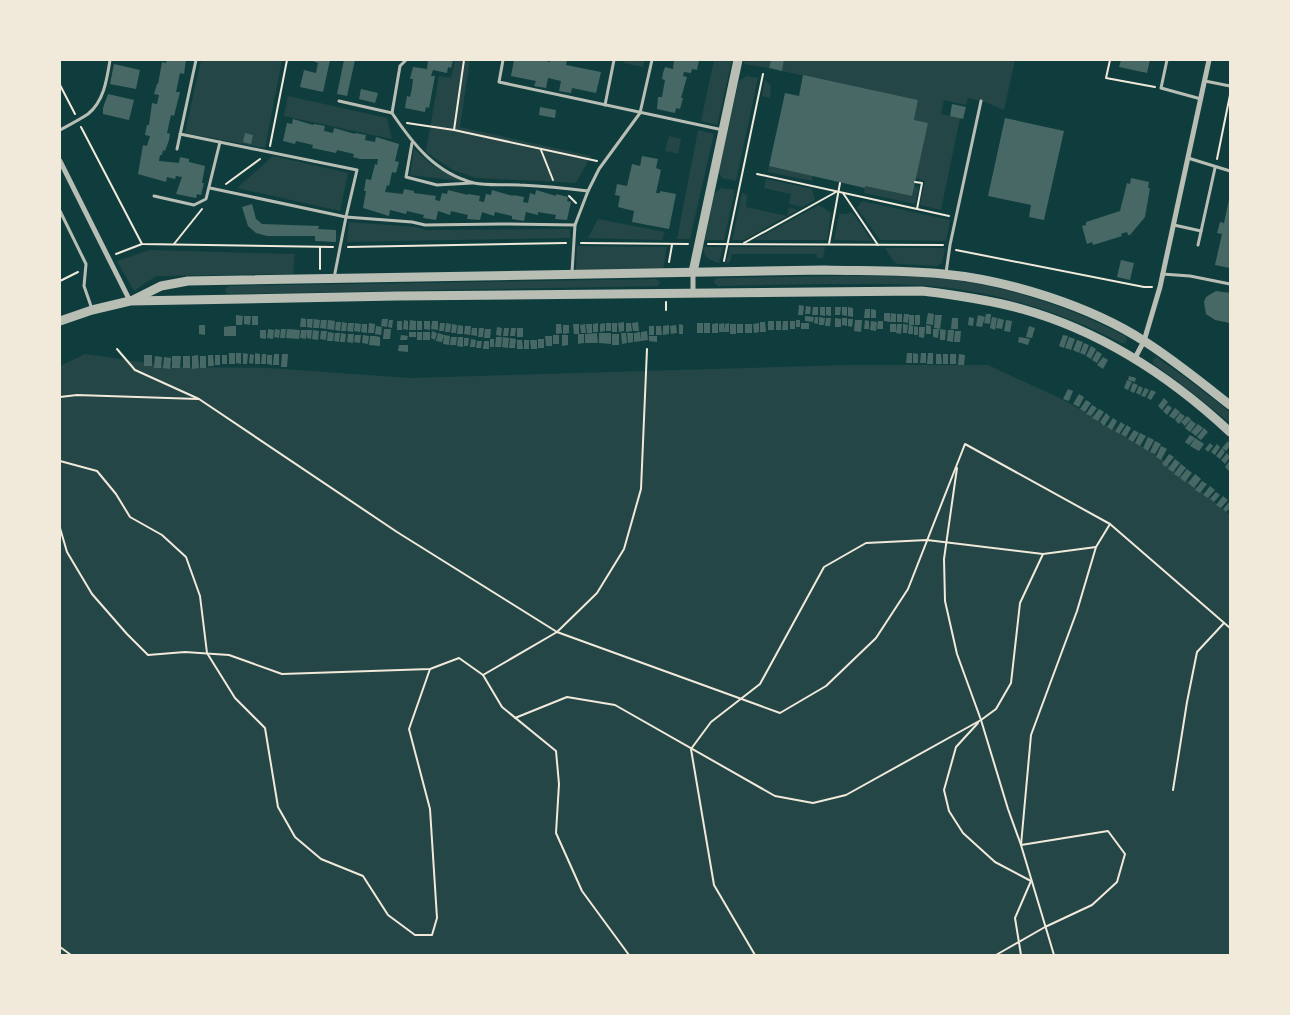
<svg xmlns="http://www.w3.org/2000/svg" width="1290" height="1015" font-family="Helvetica,sans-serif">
	<rect width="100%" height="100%" fill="#0f3d3e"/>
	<g fill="#244646">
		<polygon points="201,60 282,60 265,148 185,133"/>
		<polygon points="455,60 470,60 460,127 591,156 576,183 476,178 453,170 426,152 439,76 451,78"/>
		<polygon points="624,60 645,60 643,67 623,63"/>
		<polygon points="714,60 732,60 717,125 701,121"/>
		<polygon points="745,60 771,60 769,68 744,64"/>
		<polygon points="784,60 1015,60 1004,110 985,102 968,98 966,105 944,100 941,114 960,118 941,210 920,205 925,181 916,178 914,120 918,100 782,71"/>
		<polygon points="747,76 758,78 736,181 722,178 718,171 739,81"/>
		<polygon points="765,80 771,86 770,98 762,96"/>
		<polygon points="288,96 387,118 392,139 284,116"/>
		<polygon points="698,130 714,134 690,239 677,239"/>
		<polygon points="669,136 681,139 678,154 665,151"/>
		<polygon points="414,149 432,165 461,181 410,175"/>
		<polygon points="273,156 348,173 340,211 237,188"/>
		<polygon points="769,166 813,175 812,181 768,172"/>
		<polygon points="766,179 812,189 815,200 802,207 789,204 791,194 764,188"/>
		<polygon points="865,186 912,196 914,186 919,187 915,204 864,193"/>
		<polygon points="721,188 735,190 724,240 705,240 714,194"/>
		<polygon points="742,192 747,196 746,207 787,216 789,208 798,210 744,240 732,240"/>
		<polygon points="862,201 950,220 946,241 880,240 857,208"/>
		<polygon points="819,205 831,213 827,240 754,240"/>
		<polygon points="852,212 872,241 834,240 839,214 846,214"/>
		<polygon points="598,219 665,232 662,240 588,238"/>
		<polygon points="349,222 416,227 426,230 570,229 570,238 347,242"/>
		<polygon points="577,246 667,247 663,269 576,270"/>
		<path d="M 703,247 L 723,247 L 719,263 C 711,261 703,257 703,247 Z"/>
		<polygon points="730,247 825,247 823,258 817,258 816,254 732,254 730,262 726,264"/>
		<polygon points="885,248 945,248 942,263 937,266 898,264 894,262"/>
		<polygon points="149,250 295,254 293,274 156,276 134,291 117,261"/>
		<path d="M 845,276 C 875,276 906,276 936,278 C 1002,284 1067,306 1125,336 L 1127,340 L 1125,343 L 1121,343 C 1072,317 1019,299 964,290 C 929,284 894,284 858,284 C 812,284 765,285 718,286 L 714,283 L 714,280 L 718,278 Z"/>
		<polygon points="656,279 660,282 658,286 230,294 226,293 225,289 229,286"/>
		<polygon points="85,354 176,367 268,368 411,378 847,365 988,365 1068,402 1161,458 1230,515 1230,955 60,955 60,366"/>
		<polygon points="1156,357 1193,383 1227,410 1230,413 1230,423 1189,390 1154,364 1153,360"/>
	</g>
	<g fill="#486865">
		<polygon points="167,60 186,60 184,74 180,73 176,92 180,92 174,116 171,115 167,133 170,134 169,140 165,151 163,150 162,155 160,155 159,161 179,163 180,157 189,159 189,162 205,166 202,183 204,183 201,195 197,194 196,198 176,194 182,177 176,176 175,179 167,177 166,182 138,174 143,145 147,146 150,136 145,135 147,125 149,125 152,103 157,104 159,95 154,94 157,84 158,84 162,62 166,63"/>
		<polygon points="310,60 330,60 323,92 300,87 304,70 316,73 318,63"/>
		<polygon points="344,60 355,60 347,96 337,94"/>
		<polygon points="428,60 453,60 451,68 448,67 447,73 433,70 431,76 435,76 429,108 426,107 425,112 405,108 407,96 410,97 412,88 413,79 410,79 413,67 427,69"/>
		<polygon points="514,60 542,60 550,62 550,60 567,60 566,65 601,72 596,93 572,88 571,93 559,91 561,81 548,78 546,88 534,86 536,81 511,76"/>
		<polygon points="674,60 699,60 697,70 692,69 691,73 684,72 683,76 687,77 681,98 683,98 680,109 676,108 675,113 657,109 658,97 662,97 665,80 662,79 663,73 665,67 673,69"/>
		<polygon points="771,60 784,60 782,71 769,68"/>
		<polygon points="1121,60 1150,60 1147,73 1119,67"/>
		<polygon points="114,64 140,70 136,89 110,84"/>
		<polygon points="803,75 918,100 914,120 928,123 912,196 865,186 865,188 769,166 785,93 799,96"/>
		<polygon points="361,89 378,93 375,103 359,99"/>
		<polygon points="108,94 134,100 129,120 103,114 103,108"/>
		<polygon points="952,104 966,107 963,119 950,116"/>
		<polygon points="540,107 556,110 555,118 539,115"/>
		<polygon points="1005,118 1064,131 1044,220 1029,217 1031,205 988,196"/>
		<polygon points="293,119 313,125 314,124 325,126 324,131 333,133 334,128 355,134 355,133 366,135 365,140 375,142 376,137 399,144 395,161 399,162 396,173 392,172 389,186 387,185 385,192 403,194 404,189 414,191 414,193 436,196 435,200 440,201 442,193 447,194 448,190 468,195 468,194 480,196 479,201 484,202 486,194 491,195 492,190 513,196 513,195 524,197 523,202 528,203 530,193 535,195 536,190 556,196 556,194 568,197 567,201 571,202 567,220 555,219 556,215 538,212 538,215 526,212 524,221 512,219 512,216 495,212 494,216 482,212 480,220 467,219 468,215 451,211 450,215 438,211 436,220 423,218 424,215 407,211 406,214 390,210 389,216 363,208 366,191 364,191 366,179 371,180 375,164 377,165 378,159 360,159 353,157 354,154 337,150 336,153 312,148 313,145 296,141 295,144 283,141 287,123 292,124"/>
		<polygon points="245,133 253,135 251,144 243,142"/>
		<polygon points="642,156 658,159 656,168 661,170 656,193 660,193 660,191 676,194 669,229 632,222 634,211 618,207 620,196 615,195 617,184 627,186 632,164 640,166"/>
		<polygon points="1131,178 1149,182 1148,188 1150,188 1145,217 1130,235 1128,235 1127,232 1121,234 1122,236 1093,245 1092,242 1087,244 1082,226 1086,225 1086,222 1120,211 1127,183 1130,184"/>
		<polygon points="1229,200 1230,200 1230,268 1215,265 1222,234 1217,233 1220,222 1224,223"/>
		<polygon points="252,204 256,219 262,224 319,226 318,229 336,230 336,242 315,241 315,236 267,236 256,233 248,226 242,207"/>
		<polygon points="1121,260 1134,263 1130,280 1117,277"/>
		<polygon points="1216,291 1230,293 1230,323 1215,320 1206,314 1204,302 1206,297"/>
		<polygon points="799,305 804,306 803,315 798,315"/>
		<polygon points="806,306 811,307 810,314 805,314"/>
		<polygon points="813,307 818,307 818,315 812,315"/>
		<polygon points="820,307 825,307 825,316 820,315"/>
		<polygon points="826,307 831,307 831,316 826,315"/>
		<polygon points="835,307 841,307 840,315 835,315"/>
		<polygon points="842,307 847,307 847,316 842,315"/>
		<polygon points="848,307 853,308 853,317 848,316"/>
		<polygon points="865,309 870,309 870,318 864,318"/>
		<polygon points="871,309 876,310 876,318 871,318"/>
		<polygon points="884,313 890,313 890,322 884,321"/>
		<polygon points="891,313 896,314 896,322 890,322"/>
		<polygon points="928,313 934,314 933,325 926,324"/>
		<rect x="897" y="314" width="5" height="8"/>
		<polygon points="904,314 909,314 908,323 903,322"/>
		<polygon points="986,314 991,314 990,324 984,323"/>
		<polygon points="236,315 243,316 242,325 236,325"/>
		<rect x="909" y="315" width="5" height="10"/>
		<polygon points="915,315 920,315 920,324 919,325 915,325"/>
		<polygon points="935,315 942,315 940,329 934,328"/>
		<polygon points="978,315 985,317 982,327 976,326"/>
		<polygon points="244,316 251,316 250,325 244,324"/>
		<rect x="252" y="316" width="6" height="9"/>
		<polygon points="805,316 814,317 813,322 805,321"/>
		<polygon points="815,317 818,317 818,324 814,323"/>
		<polygon points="819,317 825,318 824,325 819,325"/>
		<polygon points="969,317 974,318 973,326 968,325"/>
		<polygon points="992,317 997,318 995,330 990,328"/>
		<polygon points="301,318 306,319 306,327 300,327"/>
		<polygon points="826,318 831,318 830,326 825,326"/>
		<polygon points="835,318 841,319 841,327 835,327"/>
		<polygon points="842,318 847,318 847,326 842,325"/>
		<polygon points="952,318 958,318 958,329 951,329"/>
		<polygon points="998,318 1004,320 1002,329 996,328"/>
		<polygon points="307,319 313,319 312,328 307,327"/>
		<polygon points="314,319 320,320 319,328 313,328"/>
		<polygon points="382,319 388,319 387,327 381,326"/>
		<polygon points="848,319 853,319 852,327 848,326"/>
		<polygon points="321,320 327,320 326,329 320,328"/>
		<polygon points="328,320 335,321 334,330 327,329"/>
		<polygon points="389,320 393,320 392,328 388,327"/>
		<polygon points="404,320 408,321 408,330 403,329"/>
		<polygon points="410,320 416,321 416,330 409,330"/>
		<rect x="796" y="320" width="4" height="7"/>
		<polygon points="855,320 862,320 861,332 854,331"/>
		<polygon points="865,320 869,321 869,329 864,329"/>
		<polygon points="1006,320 1012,321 1010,332 1004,331"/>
		<rect x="397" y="321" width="5" height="9"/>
		<rect x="417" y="321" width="5" height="9"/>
		<polygon points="424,321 430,321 430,330 424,329"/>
		<polygon points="432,321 438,321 438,330 431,329"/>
		<rect x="768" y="321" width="6" height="9"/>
		<rect x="776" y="321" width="5" height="9"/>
		<polygon points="783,321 788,321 788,330 782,330"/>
		<rect x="790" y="321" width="5" height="8"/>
		<polygon points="871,321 877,322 876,331 870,330"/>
		<polygon points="878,321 883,321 883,329 877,329"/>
		<polygon points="336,322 341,322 340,331 335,330"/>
		<polygon points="342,322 347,323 346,331 341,331"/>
		<polygon points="624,322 624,331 619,332 618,323"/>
		<polygon points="638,322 639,331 633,331 632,323"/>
		<polygon points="760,322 765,322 766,332 760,332"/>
		<polygon points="348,323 354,323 353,332 347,331"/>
		<polygon points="355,323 361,324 360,332 354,331"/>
		<polygon points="369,323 375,324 374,333 368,333"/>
		<polygon points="440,323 445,323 444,331 439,331"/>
		<polygon points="446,323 451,324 450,332 445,332"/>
		<polygon points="598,323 598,332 593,332 593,324"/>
		<polygon points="605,323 605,331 600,332 600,324"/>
		<rect x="606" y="323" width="5" height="8"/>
		<rect x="612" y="323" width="5" height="9"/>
		<polygon points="626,323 631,323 632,331 626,332"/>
		<rect x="697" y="323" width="6" height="10"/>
		<rect x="704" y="323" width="6" height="10"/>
		<polygon points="718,323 718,333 712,333 712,324"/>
		<polygon points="724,323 725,332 719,332 719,324"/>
		<polygon points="729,323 729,332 725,332 725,324"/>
		<polygon points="759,323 759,332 754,333 753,324"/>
		<rect x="801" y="323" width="8" height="6"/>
		<polygon points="362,324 367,324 367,333 361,332"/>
		<polygon points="452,324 457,325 456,333 451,333"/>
		<polygon points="556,324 561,324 562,333 556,334"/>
		<polygon points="573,324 579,324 579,334 574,334"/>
		<polygon points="585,324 586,333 581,333 580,325"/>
		<polygon points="586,324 592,324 592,333 587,333"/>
		<polygon points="679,324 683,325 683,334 679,334"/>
		<rect x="730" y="324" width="6" height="10"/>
		<rect x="737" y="324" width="6" height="9"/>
		<rect x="745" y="324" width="7" height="9"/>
		<rect x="890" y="324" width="6" height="8"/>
		<polygon points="897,324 902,324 901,334 896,333"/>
		<polygon points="903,324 908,325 907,333 903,333"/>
		<polygon points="199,325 205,325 205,335 199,334"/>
		<polygon points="458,325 463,326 463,334 457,334"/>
		<polygon points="563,325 569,325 569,333 563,334"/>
		<polygon points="669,325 669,334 663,335 663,326"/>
		<polygon points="676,325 677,333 671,334 670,326"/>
		<polygon points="909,325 913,326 913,334 908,334"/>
		<polygon points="926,325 931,326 931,334 926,334"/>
		<polygon points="231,326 236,326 236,336 224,336 224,327"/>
		<polygon points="376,326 382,327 381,335 375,334"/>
		<polygon points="465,326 471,326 470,335 464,334"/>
		<rect x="649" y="326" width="5" height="9"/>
		<polygon points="656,326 661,326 662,335 656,335"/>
		<polygon points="914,326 918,327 918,335 914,335"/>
		<polygon points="1029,326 1035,328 1032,338 1026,337"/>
		<polygon points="497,327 502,328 501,336 496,335"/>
		<polygon points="919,327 925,327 924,338 919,337"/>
		<polygon points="472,328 477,328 477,336 471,335"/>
		<polygon points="479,328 484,328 483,337 478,337"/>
		<polygon points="504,328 509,328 508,336 503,336"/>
		<polygon points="511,328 516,328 515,336 510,336"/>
		<rect x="517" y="328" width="6" height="9"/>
		<polygon points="268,329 274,330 273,339 267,338"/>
		<polygon points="275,329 280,330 279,338 274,337"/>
		<polygon points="281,329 286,329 285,338 280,338"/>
		<polygon points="287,329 300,330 299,339 286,338"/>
		<polygon points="384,329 391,329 390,339 383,339"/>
		<polygon points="485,329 491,329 490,338 484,338"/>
		<polygon points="933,329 939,329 938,338 933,337"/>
		<polygon points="940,329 946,330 945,340 940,340"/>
		<polygon points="260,330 266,330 266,339 260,338"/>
		<polygon points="301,330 307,330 306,339 300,338"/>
		<polygon points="307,330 312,330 311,339 307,338"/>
		<polygon points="313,330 319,331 318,340 312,339"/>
		<polygon points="948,330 954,330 953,342 947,341"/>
		<polygon points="321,331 327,331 326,340 320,339"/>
		<polygon points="432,331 437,333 435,340 431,338"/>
		<polygon points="647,331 648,340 641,341 641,332"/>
		<polygon points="955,331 961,331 960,342 954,342"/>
		<polygon points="328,332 334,333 333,341 327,341"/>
		<rect x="409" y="332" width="7" height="5"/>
		<rect x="417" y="332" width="5" height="8"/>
		<rect x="423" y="332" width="7" height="8"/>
		<polygon points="640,332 641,341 634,342 634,333"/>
		<polygon points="335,333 340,333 339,342 334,341"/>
		<polygon points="341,333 346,334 345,342 340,342"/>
		<polygon points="438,333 444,335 442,342 436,341"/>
		<polygon points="597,333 598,343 585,343 585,334"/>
		<polygon points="599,333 611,333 611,344 599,343"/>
		<polygon points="621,333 626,333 627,343 622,344"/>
		<polygon points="627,333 633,333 633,342 628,343"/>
		<polygon points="348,334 354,334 353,343 347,342"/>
		<polygon points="578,334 584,334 584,343 578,344"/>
		<rect x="612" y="334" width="7" height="11"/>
		<polygon points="355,335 361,335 360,343 354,342"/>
		<polygon points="363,335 369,336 368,344 362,343"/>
		<polygon points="401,335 408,336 407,340 400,340"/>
		<polygon points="444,335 450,336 449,345 443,344"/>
		<rect x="553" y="335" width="6" height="9"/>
		<polygon points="562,335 568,335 568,345 562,346"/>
		<polygon points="1063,335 1068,336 1064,348 1059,346"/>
		<polygon points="370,336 375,336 374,343 375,336 380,337 380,346 369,345"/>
		<polygon points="545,336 552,336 552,346 546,346"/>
		<polygon points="649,336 657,336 657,342 649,341"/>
		<polygon points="451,337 457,337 456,345 450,345"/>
		<polygon points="458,337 463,337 463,347 457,346"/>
		<polygon points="496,337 502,337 501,347 495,347"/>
		<polygon points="503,337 509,338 508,348 502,347"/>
		<polygon points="1019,337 1030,339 1028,345 1018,342"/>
		<polygon points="1069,337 1075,339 1071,350 1065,348"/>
		<polygon points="464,338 469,338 468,346 464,346"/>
		<polygon points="510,338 516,339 515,348 509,348"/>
		<polygon points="471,339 476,340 475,347 470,347"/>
		<rect x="490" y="339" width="4" height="8"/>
		<rect x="538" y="339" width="6" height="9"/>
		<polygon points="517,340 522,340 523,349 517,349"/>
		<rect x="524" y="340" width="5" height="9"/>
		<polygon points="530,340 537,340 537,349 531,349"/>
		<polygon points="1077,340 1083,342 1079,353 1073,350"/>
		<polygon points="477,341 482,341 481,348 476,348"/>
		<polygon points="484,341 489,341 489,349 483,349"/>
		<polygon points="1084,343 1089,345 1085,355 1080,353"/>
		<polygon points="399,345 408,345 408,352 398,351"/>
		<polygon points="1091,346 1096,349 1091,359 1086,356"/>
		<polygon points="1097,351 1102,354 1097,363 1092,360"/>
		<rect x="229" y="353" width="6" height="11"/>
		<polygon points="236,353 241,353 241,364 236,363"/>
		<polygon points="243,353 248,354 247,364 243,364"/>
		<polygon points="255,353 260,354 260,364 255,364"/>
		<polygon points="907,353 912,353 912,363 906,363"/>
		<polygon points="913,353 918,354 918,363 913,363"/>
		<polygon points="921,353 926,353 926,363 920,363"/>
		<polygon points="928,353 933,353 933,364 927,364"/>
		<polygon points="250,354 254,355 253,364 249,363"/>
		<polygon points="262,354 266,354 266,364 261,364"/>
		<polygon points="274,354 279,354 279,365 273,365"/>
		<polygon points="282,354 288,354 287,367 281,367"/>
		<polygon points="936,354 941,354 942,364 936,364"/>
		<rect x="943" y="354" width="5" height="10"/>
		<rect x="950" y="354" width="6" height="10"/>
		<polygon points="959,354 965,355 964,365 958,365"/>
		<rect x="144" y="355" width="8" height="11"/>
		<polygon points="198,355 199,368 192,369 192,356"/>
		<polygon points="208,355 213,355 214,366 208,366"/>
		<rect x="215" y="355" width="5" height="10"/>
		<rect x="222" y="355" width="5" height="9"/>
		<polygon points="267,355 272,355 272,365 267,364"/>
		<polygon points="155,356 162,357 161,368 154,368"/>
		<polygon points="172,356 181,356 180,368 172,368"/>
		<rect x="183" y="356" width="7" height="12"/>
		<rect x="200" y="356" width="6" height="12"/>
		<polygon points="164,357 171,358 170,369 163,368"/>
		<polygon points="1103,357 1108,360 1103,369 1097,365"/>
		<polygon points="1129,376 1136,378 1135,382 1128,380"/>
		<polygon points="1127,380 1132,382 1128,390 1124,388"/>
		<polygon points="1133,383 1138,385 1134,393 1130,391"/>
		<polygon points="1139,386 1143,388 1140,395 1136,393"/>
		<polygon points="1145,388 1149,390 1145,397 1141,396"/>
		<polygon points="1068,389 1073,391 1069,401 1063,399"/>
		<polygon points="1151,390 1156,392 1151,400 1147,398"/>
		<polygon points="1079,394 1084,397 1079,407 1073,404"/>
		<polygon points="1164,398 1168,402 1162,410 1158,406"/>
		<polygon points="1086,400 1091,403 1085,412 1080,409"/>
		<polygon points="1092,405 1097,408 1091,416 1086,414"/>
		<polygon points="1168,405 1172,408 1167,415 1163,411"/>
		<polygon points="1175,408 1180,412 1174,419 1169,416"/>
		<polygon points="1099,409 1104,412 1098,421 1092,418"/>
		<polygon points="1106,413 1110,417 1104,426 1100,422"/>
		<polygon points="1180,413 1185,416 1179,424 1175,420"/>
		<polygon points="1187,416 1191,419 1185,426 1181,422"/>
		<polygon points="1113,418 1117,421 1112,430 1107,427"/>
		<polygon points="1191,420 1196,424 1190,432 1185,428"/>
		<polygon points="1121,422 1125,425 1119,434 1115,431"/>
		<polygon points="1198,424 1203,428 1196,436 1191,432"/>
		<polygon points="1127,425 1131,428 1126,437 1121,434"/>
		<polygon points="1204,428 1208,432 1201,440 1197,437"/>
		<polygon points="1134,430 1139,433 1133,442 1128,439"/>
		<polygon points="1140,433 1146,436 1140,446 1135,443"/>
		<polygon points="1190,435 1195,438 1189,445 1185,442"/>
		<polygon points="1148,437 1154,440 1148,451 1143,448"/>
		<polygon points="1195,438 1204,444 1199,451 1190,446"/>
		<polygon points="1155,441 1161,444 1155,454 1150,452"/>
		<polygon points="1228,441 1230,446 1226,451 1222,448"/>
		<polygon points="1210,443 1213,446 1208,452 1205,449"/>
		<polygon points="1217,444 1220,447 1215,455 1211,452"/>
		<polygon points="1161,446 1167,449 1161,460 1156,457"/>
		<polygon points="1222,448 1225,452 1220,459 1216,456"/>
		<polygon points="1227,453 1230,457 1225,464 1221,460"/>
		<polygon points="1169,454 1174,457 1166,467 1162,464"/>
		<polygon points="1175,459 1180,463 1173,472 1168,469"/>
		<polygon points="1230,460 1230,469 1229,471 1225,467"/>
		<polygon points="1181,464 1186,468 1179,477 1174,474"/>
		<polygon points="1187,469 1192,473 1185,482 1180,478"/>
		<polygon points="1195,474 1201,479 1194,488 1188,483"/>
		<polygon points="1202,481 1207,484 1200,493 1195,490"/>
		<polygon points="1210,486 1215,490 1208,498 1203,495"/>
		<polygon points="1216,492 1220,495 1214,502 1210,499"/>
		<polygon points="1223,496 1228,500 1221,508 1216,505"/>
		<polygon points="1230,501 1230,508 1226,512 1223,509"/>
	</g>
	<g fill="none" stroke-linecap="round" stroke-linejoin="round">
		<g stroke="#f1e9da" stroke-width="2">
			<polyline points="464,60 454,130 597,161"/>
			<polyline points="1110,60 1106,78 1155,87"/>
			<polyline points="60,85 75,114"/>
			<polyline points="407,123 454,130"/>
			<polyline points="81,127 142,244 333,247"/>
			<polyline points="270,146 287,60"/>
			<polyline points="541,150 553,180"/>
			<polyline points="1217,159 1230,95"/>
			<polyline points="757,174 949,216"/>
			<polyline points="915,182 922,183 917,209"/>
			<polyline points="226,184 260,159"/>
			<polyline points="843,193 878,245"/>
			<polyline points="569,196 576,203"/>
			<polyline points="581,243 688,244"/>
			<polyline points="744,243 836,192"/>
			<polyline points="174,244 202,209"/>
			<polyline points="708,244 943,245"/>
			<polyline points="829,244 840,183"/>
			<polyline points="320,247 320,269"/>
			<polyline points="348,247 566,243"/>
			<polyline points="956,250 1144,287 1152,287"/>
			<polyline points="116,254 142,244"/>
			<polyline points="724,261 763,74"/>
			<polyline points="669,262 672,245"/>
			<polyline points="60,281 78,272"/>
			<polyline points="666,310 666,302"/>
			<polyline points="117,349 135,370 199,399 397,532 557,632 780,713 826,686 876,638 908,589 965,444 1110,524 1230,628"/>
			<polyline points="60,397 77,395 198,399"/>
			<polyline points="60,461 97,471 116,494 130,517 162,535 186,557 200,596 207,653 235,698 265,728 278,807 295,837 321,859 363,876 388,915 415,935 432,935 437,918 430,809 409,729 430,669"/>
			<polyline points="957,468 944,559 945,601 957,654 981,720 1008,809 1021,845 1054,955"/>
			<polyline points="60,528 67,552 92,594 127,634 148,655 185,652 229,655 282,674 430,669 459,658 483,675 502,707 556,751 559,784 556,833 582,891 629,955"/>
			<polyline points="483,675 557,632 597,593 624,549 641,489 647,349"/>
			<polyline points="515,718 567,697 615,705 775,796 813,803 846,795 981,720 996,709 1011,683 1020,603 1043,554"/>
			<polyline points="978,723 956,747 944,790 949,811 963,833 995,862 1031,881 1015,918 1021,955"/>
			<polyline points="1173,790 1187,702 1197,652 1224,623"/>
			<polyline points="60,947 71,955"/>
			<polyline points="755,955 714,885 691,749 711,722 760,684 824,567 866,543 927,540 1043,554 1096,547"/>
			<polyline points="996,955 1045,927 1092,905 1117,882 1125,854 1108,831 1021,845 1031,735 1077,611 1096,547 1110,524"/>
		</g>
		<g stroke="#b8beb3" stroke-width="3">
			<polyline points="503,60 499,82 723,130"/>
			<polyline points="1167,60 1161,88 1201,99"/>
			<polyline points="1205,81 1230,86"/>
			<path d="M 339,101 L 392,113 C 413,144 435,173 474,183 C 488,186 505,184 520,185 C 543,186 565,188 588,191"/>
			<polyline points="605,105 614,60"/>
			<polyline points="392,113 400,66 406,60"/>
			<path d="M 60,130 C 69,125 79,120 88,114 C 104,101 107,79 110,60"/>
			<polyline points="180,134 357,170 346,217 334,278"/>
			<polyline points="412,143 406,177 437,185 472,183"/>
			<polyline points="177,149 196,60"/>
			<polyline points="1188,158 1230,171"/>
			<polyline points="210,188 346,217 412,222 425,225 501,224 575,225"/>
			<polyline points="154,196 194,205 206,199 220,142"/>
			<polyline points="60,211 86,264 84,286 92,309"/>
			<polyline points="1174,225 1201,231"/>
			<polyline points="1198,245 1215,168"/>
			<polyline points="572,272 575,225 588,191 599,169 640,113 652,60"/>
			<polyline points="946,273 950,245 981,101"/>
			<polyline points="1162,274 1190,276 1230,284"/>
		</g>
		<g stroke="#b8beb3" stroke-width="5">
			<polyline points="60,161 130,301"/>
			<polyline points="693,272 693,293"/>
			<polyline points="1135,358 1144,341 1160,287 1209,60"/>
		</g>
		<g stroke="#b8beb3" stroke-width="9">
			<polyline points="693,272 738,60"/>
			<path d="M 133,300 L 161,286 L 188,281 L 825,270 C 864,271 904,270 943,274 C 1008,280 1090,306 1144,341 C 1174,360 1202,383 1230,405"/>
			<path d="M 60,321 L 92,310 L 130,301 L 397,296 L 922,291 C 955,295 990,300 1022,309 C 1100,331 1171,377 1230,432"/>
		</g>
	</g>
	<rect width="1290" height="1015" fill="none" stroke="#f1e9da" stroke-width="122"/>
</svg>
